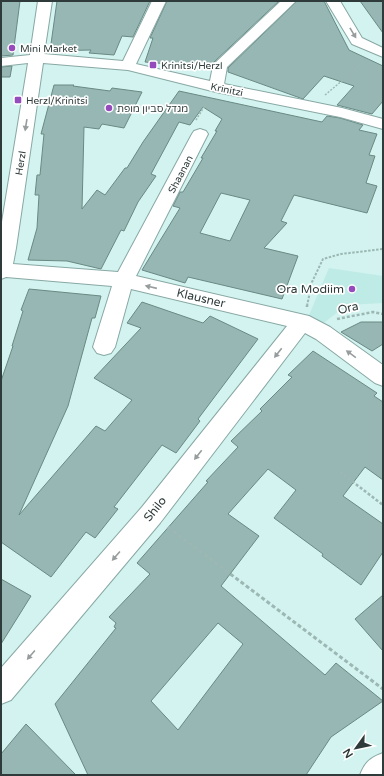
<svg xmlns="http://www.w3.org/2000/svg" width="384" height="776" font-family="'Varela Round','Noto Sans Hebrew',sans-serif">
	<rect width="100%" height="100%" fill="#d2f3ef"/>
	<polygon fill="#bfebe6" points="329,268 383,276 383,303 347,305 321,325 307,320"/>
	<g fill="#96b7b3" stroke="#6a8985" fill-rule="evenodd">
		<polygon points="1,1 20,1 13,55 1,56"/>
		<polygon points="57,1 150,1 133,37 122,36 114,55 89,53 91,50 50,51"/>
		<polygon points="167,1 279,1 214,62 211,67 207,65 205,67 145,62 153,38 150,38"/>
		<polygon points="297,1 324,1 349,50 383,66 383,101 372,114 337,105 354,86 324,76 303,99 228,72 228,68"/>
		<polygon points="360,1 383,1 383,33"/>
		<polygon points="12,66 10,77 1,77 1,67"/>
		<path d="M 54,85 L 74,85 L 73,86 L 110,91 L 112,88 L 142,92 L 124,128 L 102,124 L 99,129 L 84,127 L 82,209 L 97,190 L 105,195 L 125,168 L 127,168 L 143,142 L 179,91 L 322,122 L 327,116 L 340,118 L 363,125 L 359,130 L 377,134 L 369,155 L 375,156 L 366,183 L 377,186 L 367,213 L 294,195 L 281,221 L 287,223 L 264,248 L 298,256 L 282,299 L 188,277 L 185,283 L 142,270 L 180,208 L 173,206 L 180,192 L 183,192 L 203,158 L 201,158 L 217,131 L 215,131 L 222,119 L 203,107 L 190,125 L 179,122 L 151,174 L 156,176 L 138,202 L 124,231 L 121,230 L 101,269 L 67,261 L 28,260 L 37,228 L 39,195 L 35,195 L 37,175 L 40,175 L 44,134 L 41,134 ZM 221,193 L 250,200 L 230,241 L 200,233 Z"/>
		<polygon points="29,289 101,296 95,318 92,318 68,406 19,515 96,426 105,431 132,400 94,378 141,328 127,323 142,302 203,323 210,316 258,339 198,419 200,421 176,453 162,445 114,507 118,509 95,538 86,532 51,577 1,542 1,381 13,346 12,346 23,311 21,310"/>
		<polygon points="361,322 383,322 383,344 372,351 341,332"/>
		<path d="M 313,351 L 377,393 L 374,396 L 383,402 L 383,480 L 365,467 L 343,496 L 383,524 L 383,552 L 361,585 L 322,556 L 323,554 L 274,518 L 296,490 L 268,469 L 228,514 L 259,536 L 221,586 L 325,675 L 336,663 L 383,701 L 331,737 L 306,775 L 88,775 L 55,704 L 116,628 L 114,627 L 116,623 L 109,617 L 150,574 L 137,563 L 208,482 L 206,481 L 238,447 L 231,441 L 262,411 L 260,409 L 292,377 L 288,375 ZM 218,623 L 243,644 L 178,730 L 151,701 Z"/>
		<polygon points="1,579 31,596 1,644"/>
		<polygon points="383,595 383,651 355,619"/>
		<polygon points="26,724 76,775 1,775 1,754"/>
	</g>
	<g fill="none" stroke-linecap="round" stroke-linejoin="round">
		<defs>
			<g id="minor">
				<polygon points="38,1 52,1 44,54 123,61 152,1 166,1 136,64 210,81 213,66 215,63 281,1 296,1 227,67 224,84 342,108 383,119 383,129 340,117 216,92 128,70 43,63 16,248 13,264 118,272 192,134 194,131 200,129 206,131 208,134 136,276 309,316 330,327 383,365 383,386 375,383 316,339 305,333 160,523 11,700 1,704 1,668 142,507 287,326 131,289 115,347 111,353 104,355 97,353 93,347 112,286 6,277 1,279 1,228 28,63 1,66 1,58 30,55"/>
				<polygon points="326,1 340,1 362,38 383,48 383,57 352,44"/>
				<path d="M 383,753 L 383,775 L 360,775 C 365,762 370,758 383,753 Z"/>
			</g>
		</defs>
		<use href="#minor" stroke="#88a8a4" stroke-width="2"/>
		<g stroke="#9cb7b4" stroke-width="1.5" stroke-dasharray="2 1.5" stroke-linecap="butt">
			<polyline points="325,95 355,70 364,59"/>
			<polyline points="196,120 209,99"/>
		</g>
		<polyline stroke="#9cb7b4" stroke-width="2" stroke-dasharray="2.5 1.5" stroke-linecap="butt" points="307,306 312,282 323,259 341,254 383,249"/>
		<g stroke="#9cb7b4" stroke-width="2.5" stroke-dasharray="3 2" stroke-linecap="butt">
			<polyline points="307,307 307,305"/>
			<polyline points="337,319 373,312 383,314"/>
			<polyline points="340,472 383,505"/>
		</g>
		<polyline stroke="#9cb7b4" stroke-width="3" stroke-dasharray="4 2.5" stroke-linecap="butt" points="168,527 383,689"/>
		<use href="#minor" fill="#fff" fill-rule="evenodd"/>
	</g>
	<defs><path id="oneway-solid" d="M-6-.8H1V-3.2L6.5 0L1 3.2V.8H-6Z"/></defs>
	<g fill="#969d9c">
		<use href="#oneway-solid" transform="translate(353 33) rotate(59)"/>
		<use href="#oneway-solid" transform="translate(26 125) rotate(99)"/>
		<use href="#oneway-solid" transform="translate(151 287) rotate(-167)"/>
		<use href="#oneway-solid" transform="translate(278 353) rotate(128)"/>
		<use href="#oneway-solid" transform="translate(351 354) rotate(-144)"/>
		<use href="#oneway-solid" transform="translate(198 455) rotate(128)"/>
		<use href="#oneway-solid" transform="translate(116 556) rotate(131)"/>
		<use href="#oneway-solid" transform="translate(31 655) rotate(131)"/>
	</g>
	<g fill="#964bbd" stroke="#fff" stroke-width="1.5">
		<circle cx="12" cy="48" r="4"/>
		<rect x="149" y="61" width="8" height="8" rx="2"/>
		<rect x="14" y="96" width="8" height="8" rx="2"/>
		<circle cx="109" cy="108" r="4"/>
		<circle cx="352" cy="289" r="4"/>
	</g>
	<g text-anchor="middle" stroke-width="3.5" stroke-linejoin="round" paint-order="stroke">
		<g font-size="10" fill="#2e3b3a" stroke="#fff" text-anchor="start">
			<text x="20" y="52">Mini Market</text>
			<text x="161" y="69">Krinitsi/Herzl</text>
			<text x="26" y="104">Herzl/Krinitsi</text>
			<text x="117" y="112">מגדל סביון מופת</text>
		</g>
		<g font-size="10" fill="#2e3b3a" stroke="#fff">
			<text transform="translate(227 89) rotate(12)" y="4">Krinitzi</text>
			<text transform="translate(20 163) rotate(-81)" y="4">Herzl</text>
			<text transform="translate(180 174) rotate(-62)" y="4">Shaanan</text>
		</g>
		<g font-size="12" fill="#2e3b3a" stroke="#fff" text-anchor="end">
			<text x="344" y="293">Ora Modiim</text>
		</g>
		<g font-size="12" fill="#2e3b3a" stroke="#fff">
			<text transform="translate(201 298) rotate(13)" y="4">Klausner</text>
			<text transform="translate(348 308) rotate(-13)" y="4">Ora</text>
			<text transform="translate(155 509) rotate(-51)" y="4">Shilo</text>
		</g>
	</g>
	<rect width="384" height="776" fill="none" stroke="#2e3b3a" stroke-width="4"/>
	<g transform="translate(356 748) rotate(237)" stroke="#ffffff" stroke-width="3" paint-order="stroke">
	<path d="M0-3L7 15L0 10L-7 15Z" fill="#2e3b3a"/>
	<text y="-6" font-size="11" font-weight="bold" text-anchor="middle" fill="#2e3b3a">N</text>
	</g>
</svg>
